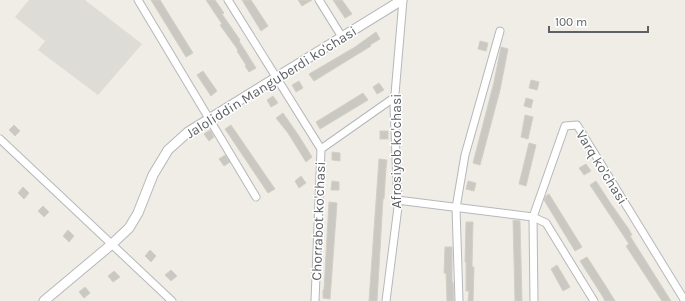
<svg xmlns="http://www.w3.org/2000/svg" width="685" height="301" font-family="Karla,sans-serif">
	<rect width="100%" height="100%" fill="#efede5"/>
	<polygon fill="#dedcd7" points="29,0 85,0 142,44 98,95 38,50 45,41 15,17"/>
	<g fill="#cac8c2" stroke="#d4cfc3">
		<polygon points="151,0 160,0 193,53 186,57"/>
		<polygon points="206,0 215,0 224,13 222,14 240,40 239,41 256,68 249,72 245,66 246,65 237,51 238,50 220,25 222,24"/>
		<polygon points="242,0 251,0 268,26 261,31"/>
		<polygon points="298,0 312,0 302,6"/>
		<polygon points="333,0 342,0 352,14 345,18"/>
		<polygon points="376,32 380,39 370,45 371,46 314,81 309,74 355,47"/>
		<polygon points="480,41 488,43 486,51 478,49"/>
		<polygon points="501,47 508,49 500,90 480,165 473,163 494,82"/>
		<polygon points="203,71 217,91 211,96 197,75"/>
		<polygon points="531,80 539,82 537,90 529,88"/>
		<polygon points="299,81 303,88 296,92 292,85"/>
		<polygon points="379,83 384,90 377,94 373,87"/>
		<polygon points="363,93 368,100 320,129 316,122"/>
		<polygon points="273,96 278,103 271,107 267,100"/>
		<polygon points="526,98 533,100 531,108 524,106"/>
		<polygon points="283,113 299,136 312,157 306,162 288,133 276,118"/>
		<polygon points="525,115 533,117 528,139 521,137"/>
		<polygon points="14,125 20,131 15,136 9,130"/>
		<polygon points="231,125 275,189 268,193 225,129"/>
		<polygon points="210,130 214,137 209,141 204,134"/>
		<rect x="380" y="131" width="8" height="8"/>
		<polygon points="529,143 536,145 526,186 519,184"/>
		<polygon points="332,152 340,153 340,161 332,160"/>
		<polygon points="225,155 230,162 224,166 219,159"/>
		<polygon points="379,159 387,160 386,168 384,199 383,199 377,301 369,301"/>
		<polygon points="586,164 591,171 584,175 579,168"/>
		<polygon points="301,176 306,183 299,188 295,181"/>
		<polygon points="332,181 339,182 339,190 331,190"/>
		<polygon points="468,181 476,183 474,191 466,189"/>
		<polygon points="596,181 611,204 628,228 632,235 630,236 671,301 662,301 626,246 629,244 590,185"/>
		<polygon points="23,187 29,193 24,199 18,193"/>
		<polygon points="549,194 582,247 575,251 544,200 546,196"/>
		<polygon points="329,202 337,203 330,299 323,298 323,290 324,290"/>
		<polygon points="43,206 49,212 44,217 38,211"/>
		<polygon points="513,220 520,221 522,301 515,301"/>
		<polygon points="466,222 473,222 472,267 474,267 473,301 468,301 469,291 466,291 466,262 465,262"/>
		<polygon points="68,230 74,236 69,242 63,236"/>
		<polygon points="445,247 452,247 452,282 453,282 454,301 447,301 446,273 444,273"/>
		<polygon points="150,250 156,256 151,262 145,256"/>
		<polygon points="587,257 607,288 615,301 605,301 603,297 580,261"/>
		<polygon points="557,265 570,287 563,291 551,269"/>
		<polygon points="171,270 177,276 171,281 165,275"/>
		<polygon points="114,271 120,277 113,282 108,276"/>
		<polygon points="85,287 90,293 84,298 79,292"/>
	</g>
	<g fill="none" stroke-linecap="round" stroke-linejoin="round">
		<defs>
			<g id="minor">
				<polyline points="138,0 256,197"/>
				<polyline points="228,0 321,149 315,301"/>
				<polyline points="319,0 342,37"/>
				<polyline points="0,139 172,301"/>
				<polyline points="321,149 395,97"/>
				<polyline points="397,200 533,217 546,223 594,301"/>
				<polyline points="386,301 398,207 394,106 403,0"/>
				<polyline points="459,301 456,208 465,155 500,31"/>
				<polyline points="534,301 533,217 565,126 577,125 685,301"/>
			</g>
			<polyline id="tertiary" points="44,301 112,244 129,228 138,213 153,175 168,150 188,132 402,0"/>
		</defs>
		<use href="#minor" stroke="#b5b8bc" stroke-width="9"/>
		<use href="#tertiary" stroke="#b5b8bc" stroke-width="11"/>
		<use href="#minor" stroke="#fff" stroke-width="7"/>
		<use href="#tertiary" stroke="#fff" stroke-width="9"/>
	</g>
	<g text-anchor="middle" stroke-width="3" stroke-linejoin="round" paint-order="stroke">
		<g font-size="14" fill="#5d6166" stroke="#fff">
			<text transform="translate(271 82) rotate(-32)" y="5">Jaloliddin Manguberdi ko'chasi</text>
			<text transform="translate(396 151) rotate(-90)" y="5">Afrosiyob ko'chasi</text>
			<text transform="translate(602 167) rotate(58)" y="5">Varq ko'chasi</text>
			<text transform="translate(318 221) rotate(-88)" y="5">Chorrabot ko'chasi</text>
		</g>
	</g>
	<path d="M549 26v6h99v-6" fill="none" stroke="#5d6166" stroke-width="2"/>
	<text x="555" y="26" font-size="12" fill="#5d6166" stroke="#ffffff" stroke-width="3" paint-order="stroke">100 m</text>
</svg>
